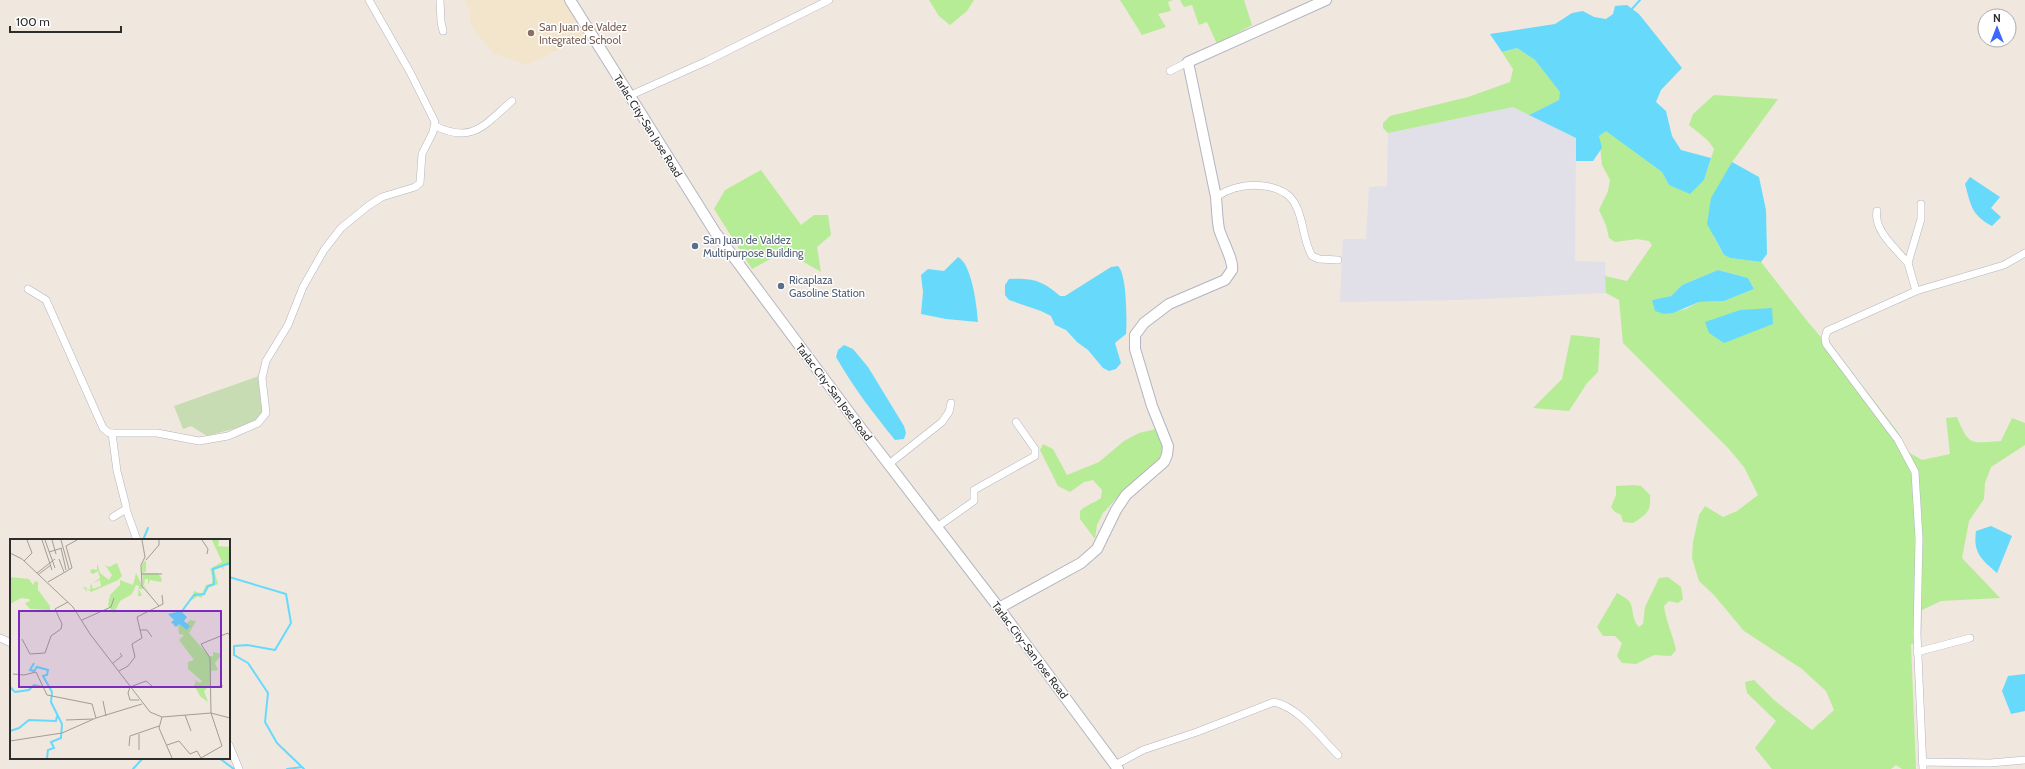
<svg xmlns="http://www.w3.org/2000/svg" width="2025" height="769" font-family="Cabin,sans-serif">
	<rect width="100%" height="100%" fill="#f0e7de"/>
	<polygon fill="#e1dfe8" points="1513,107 1576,138 1575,261 1605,262 1606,293 1460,300 1340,302 1343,239 1366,239 1369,187 1387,186 1388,133"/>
	<polygon fill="#f3e5cc" points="465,0 564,0 587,36 527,65 493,53 475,31 470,21 470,12"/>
	<g fill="#b6ec95" fill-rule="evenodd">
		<polygon points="929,0 974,0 967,11 950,25 939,16"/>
		<polygon points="1120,0 1173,0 1168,2 1171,11 1158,14 1166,27 1142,35"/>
		<polygon points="1180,0 1244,0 1252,25 1217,44 1207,22 1199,25 1192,5 1184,7"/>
		<polygon points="1517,48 1535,60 1561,92 1559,100 1529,115 1513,107 1388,133 1383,128 1383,123 1390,116 1468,97 1510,82 1513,69 1502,52"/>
		<path d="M 1714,95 L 1778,99 L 1732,162 L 1724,178 L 1713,236 L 1724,255 L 1730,258 L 1761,262 L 1808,322 L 1865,389 L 1897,431 L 1908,452 L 1922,460 L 1950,454 L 1946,418 L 1957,417 C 1969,447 1971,443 2001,441 L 2012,418 L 2025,423 L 2025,445 L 1991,467 L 1985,483 L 1984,499 L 1969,521 L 1962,558 L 2000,598 L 1941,601 L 1922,610 L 1921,642 L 1911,644 L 1916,769 L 1902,769 L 1896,765 L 1891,769 L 1772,769 L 1755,748 L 1776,721 L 1747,693 L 1745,682 L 1754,680 L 1774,700 L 1812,730 L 1834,710 L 1826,691 L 1802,669 L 1744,631 L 1714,595 L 1699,581 L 1692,558 L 1693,542 L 1699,515 L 1705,506 L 1723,517 L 1737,511 L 1758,495 L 1744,467 L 1729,449 L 1623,343 L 1619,300 L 1606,293 L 1605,276 L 1627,281 L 1652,245 L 1649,241 L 1637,239 L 1615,242 L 1609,238 L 1606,225 L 1599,210 L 1608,191 L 1610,180 L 1602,165 L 1599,136 L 1606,130 L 1662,172 L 1669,185 L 1704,180 L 1714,149 C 1707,137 1699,134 1689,125 L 1693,114 ZM 1718,270 L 1748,278 L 1754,289 L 1724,301 L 1699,302 L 1686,309 L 1664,314 L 1652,300 L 1671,296 L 1682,285 Z"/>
		<polygon points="761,170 801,225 814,215 828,215 831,235 817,247 821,272 785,251 752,269 714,209 725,190"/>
		<polygon points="1571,335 1600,338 1598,372 1587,383 1569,411 1533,408 1562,379"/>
		<path d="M 1156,429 L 1163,446 L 1161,456 L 1155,465 L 1126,488 L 1103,513 L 1097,525 L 1095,539 L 1080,519 L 1080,511 C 1086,505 1094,503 1101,498 L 1102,490 L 1093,480 L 1084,482 L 1070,492 L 1058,486 L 1040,450 L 1043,444 L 1053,449 L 1067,475 L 1099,462 L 1124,441 L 1139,433 Z"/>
		<path d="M 1633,485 L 1641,486 L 1650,495 C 1651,512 1647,514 1633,523 L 1623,522 L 1621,515 L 1615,512 L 1611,507 L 1616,495 L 1616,486 Z"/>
		<path d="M 1668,577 L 1681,587 L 1683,599 L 1678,603 L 1669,601 L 1664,606 C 1666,622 1673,635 1676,650 L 1671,656 L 1654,655 L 1636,664 L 1622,663 L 1617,656 L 1622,643 L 1615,636 L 1603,636 L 1597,627 L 1617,593 C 1620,595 1625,597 1628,600 C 1635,607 1630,617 1639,627 L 1643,624 L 1645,607 L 1659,578 Z"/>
	</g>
	<polygon fill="#c8dcb3" points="259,376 264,408 255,423 207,436 191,426 183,429 174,406"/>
	<g fill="#67dafc">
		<polygon points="1627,5 1639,14 1682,68 1661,90 1656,102 1666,111 1672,136 1681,150 1711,158 1704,180 1690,194 1669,185 1662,172 1606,131 1599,136 1602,148 1593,161 1576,161 1576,138 1529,115 1559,100 1560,92 1535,60 1517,48 1502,52 1490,34 1555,24 1572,13 1583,11 1594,17 1606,19 1613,14 1615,6"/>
		<polygon points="1732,162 1759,177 1766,210 1767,254 1761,262 1730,258 1724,255 1707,224 1711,198"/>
		<path d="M 1970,177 L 2000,197 L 1991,208 L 2001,217 L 1992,226 C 1971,215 1971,205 1965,184 Z"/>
		<path d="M 958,257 C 972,264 977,307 978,322 L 946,319 L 921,314 L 923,292 L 921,275 L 928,269 L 944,271 Z"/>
		<path d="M 1118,266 C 1127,274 1127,322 1126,334 L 1115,343 L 1121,363 L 1116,369 L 1109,371 L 1103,368 L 1088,350 L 1077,342 L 1066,330 L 1055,325 L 1051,316 L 1041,311 L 1009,300 L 1005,295 L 1005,285 L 1009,279 C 1032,278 1042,280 1060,296 L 1065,296 L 1111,267 Z"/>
		<polygon points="1718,270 1748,278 1754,289 1724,301 1699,302 1673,313 1664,314 1655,311 1652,300 1671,296 1682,285"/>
		<polygon points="1772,308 1773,324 1724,343 1709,333 1705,322 1740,310"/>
		<path d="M 844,345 L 853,349 L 868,367 L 904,426 L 906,433 L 904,439 L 895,440 C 873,413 853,387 836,357 L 838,350 Z"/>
		<path d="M 1991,526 L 2012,536 L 1997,573 C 1981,559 1973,553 1976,531 Z"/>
		<polygon points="2025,674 2025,711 2011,714 2002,691 2008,676"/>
	</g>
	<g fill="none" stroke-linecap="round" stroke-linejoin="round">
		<g stroke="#67dafc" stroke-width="2">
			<polyline points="1631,10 1640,0"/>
			<polyline points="143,540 148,528"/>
			<polyline points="229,577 286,594 291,623 275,650 247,645 234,646 234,655 248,663 268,693 265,722 277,743 304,769"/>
			<polyline points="219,758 234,769"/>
			<polyline points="133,769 143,758"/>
			<polyline points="287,769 302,767"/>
		</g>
		<defs>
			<g id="street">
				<polyline points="440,0 441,22 443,31"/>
				<polyline points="1170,71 1188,62"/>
				<polyline points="629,96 707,61 829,0"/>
				<path d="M 435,126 C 473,144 484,125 512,101"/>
				<path d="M 1216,197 C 1222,193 1228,190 1235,188 C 1255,182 1287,185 1296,206 C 1304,221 1303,241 1312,256 L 1319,259 L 1338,260"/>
				<path d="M 1877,211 C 1873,230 1897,250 1908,263"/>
				<polyline points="28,289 46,300 103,428 109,433 157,433 199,441 228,436 258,423 266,413 262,378 266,361 288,325 303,287 324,250 341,228 368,206 382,197 415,187 420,183 422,154 433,132 435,122 410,72 369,0"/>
				<polyline points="1916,291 1908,263 1921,219 1921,204"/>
				<polyline points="112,433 117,471 126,506 126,509 113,517"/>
				<polyline points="889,464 942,422 949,412 951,403"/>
				<polyline points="126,509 137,540"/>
				<polyline points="937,527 974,501 974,490 1035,456 1035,449 1016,422"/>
				<polyline points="0,638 11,643"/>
				<polyline points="1917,652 1970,638"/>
				<polyline points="229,745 239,769"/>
				<polyline points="1922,762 1990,763 2025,760"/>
				<path d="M 1115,765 L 1143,750 L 1197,732 L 1274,702 C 1300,708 1320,737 1338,755"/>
				<polyline points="1923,769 1917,634 1919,538 1915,472 1898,440 1826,344 1825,338 1827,331 1916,291 2004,265 2025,253"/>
			</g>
			<g id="secondary">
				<polyline points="570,0 715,232 857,423 999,608 1118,769"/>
				<path d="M 999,608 L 1081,563 L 1097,549 L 1116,510 L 1126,495 L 1164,462 L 1167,455 L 1168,446 L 1152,406 L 1135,349 L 1135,335 L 1144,323 L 1169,304 L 1225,280 L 1232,270 C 1234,261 1222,240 1219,229 C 1217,218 1217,208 1216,197 L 1188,62 L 1326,0"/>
			</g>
		</defs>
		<use href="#street" stroke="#b2b5c2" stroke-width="8"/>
		<use href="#secondary" stroke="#b2b5c2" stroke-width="12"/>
		<use href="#street" stroke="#fff" stroke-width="7"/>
		<use href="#secondary" stroke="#fff" stroke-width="10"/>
	</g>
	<circle fill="#8d6e63" stroke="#fff" stroke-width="1.5" cx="531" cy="33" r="4"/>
	<g fill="#5c6f8a" stroke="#fff" stroke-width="1.5">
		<circle cx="695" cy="246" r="4"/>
		<circle cx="781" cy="286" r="4"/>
	</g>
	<g text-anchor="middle" stroke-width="3" stroke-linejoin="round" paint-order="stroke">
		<g font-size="11" fill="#785e54" stroke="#fff" text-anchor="start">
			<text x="539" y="31">San Juan de Valdez<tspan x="539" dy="13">Integrated School</tspan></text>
		</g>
		<g font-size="11" fill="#2d2d2d" stroke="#fff">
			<text transform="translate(648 126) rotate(58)" y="4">Tarlac City-San Jose Road</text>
			<text transform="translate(834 392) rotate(53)" y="4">Tarlac City-San Jose Road</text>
			<text transform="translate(1030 650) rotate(53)" y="4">Tarlac City-San Jose Road</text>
		</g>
		<g font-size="11" fill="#4e5e75" stroke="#fff" text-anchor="start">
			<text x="703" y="244">San Juan de Valdez<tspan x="703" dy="13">Multipurpose Building</tspan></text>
			<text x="789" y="284">Ricaplaza<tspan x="789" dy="13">Gasoline Station</tspan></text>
		</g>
	</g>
	<g transform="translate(10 539)">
		<rect width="220" height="220" fill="#f0e7de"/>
		<path d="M 202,1 L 209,1 L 208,7 L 220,8 L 220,26 L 213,27 L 215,33 L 212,28 L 204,31 L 208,45 L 198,49 L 191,59 L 188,57 L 182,61 L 184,52 L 192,55 L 196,46 L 202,45 L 203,39 L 200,30 L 212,23 ZM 136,21 L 136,32 L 133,34 L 148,34 L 152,40 L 151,43 L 140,41 L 138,46 L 138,40 L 135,40 L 134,46 L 142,58 L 133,46 L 132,25 ZM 87,24 L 90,34 L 99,41 L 102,36 L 95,26 L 99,28 L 107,24 L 112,37 L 108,41 L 81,53 L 76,49 L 77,54 L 73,47 L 80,51 L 81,44 L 83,50 L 91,47 L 90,41 L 83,44 L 90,39 L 88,32 L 83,35 L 80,33 L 82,30 L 87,31 ZM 126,34 L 134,50 L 129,50 L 132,57 L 128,57 L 129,47 L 126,46 L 122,55 L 110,62 L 104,74 L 98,67 L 100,56 L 110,46 L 110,41 L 123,46 ZM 0,38 L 19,40 L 23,46 L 25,42 L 28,43 L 28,51 L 40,67 L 40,71 L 20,70 L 15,64 L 20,62 L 19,60 L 11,59 L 0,65 ZM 180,81 L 186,82 L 179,94 L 199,117 L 203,117 L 203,113 L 212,115 L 205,124 L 208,131 L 201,132 L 200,149 L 198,148 L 194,152 L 198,163 L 190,157 L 184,146 L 186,143 L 183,140 L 190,144 L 192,142 L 178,130 L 178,123 L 184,121 L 169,101 L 174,96 L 169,95 L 168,85 L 179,90 L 177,84 Z" fill="#b6ec95"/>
		<path d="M 171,72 L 177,78 L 174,82 L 180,87 L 177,91 L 169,85 L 166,88 L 161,83 L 164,81 L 158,75 Z" fill="#67dafc"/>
		<path fill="none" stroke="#67dafc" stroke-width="2" d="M 172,72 L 184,56 L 194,55 L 198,47 L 204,45 L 203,30 L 220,24M 24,124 L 20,131 L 24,132 L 27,128 L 38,131 L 37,136 L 33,137 L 42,153 L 41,163 L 52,185 L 51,199 L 41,203 L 44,209 L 38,211 L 37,219M 0,148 L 5,153 L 19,151 L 24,146 L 33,148M 0,192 L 9,189 L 19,181 L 46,182 L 47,177"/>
		<path fill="none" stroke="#a29d97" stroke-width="1" d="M 32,1 L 42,31M 35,1 L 45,29M 42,1 L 46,15M 51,1 L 59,30M 192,1 L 198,10 L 197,15M 51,9 L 56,31M 39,13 L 52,9M 0,14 L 12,20 L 63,68 L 80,95 L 140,173 L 152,178 L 201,174 L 220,179M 49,20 L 54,33M 136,21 L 149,6 L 149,1M 14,22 L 22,14 L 17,1M 27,34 L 45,20M 29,35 L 41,26M 131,35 L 152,35M 38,43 L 62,29 L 56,7 L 67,1M 149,67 L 153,65 L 152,56M 72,81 L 101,68 L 104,59M 130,91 L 137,91 L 142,98M 12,100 L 20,115 L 35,114 L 41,97 L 51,90 L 52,85 L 45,70 L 58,63M 103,124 L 112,117 L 110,114M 109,132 L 118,127 L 125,118 L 122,105 L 132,99 L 127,78 L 149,67 L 132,47 L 131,26 L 135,18 L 132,1M 3,135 L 14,136 L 26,133 L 37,156 L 82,165 L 86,179 L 132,165M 120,148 L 136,142 L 142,147M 120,148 L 118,154 L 120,161 L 129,161M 201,148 L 213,147M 93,162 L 96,177M 175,176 L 181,192M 152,178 L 149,189 L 162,219M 56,181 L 83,180M 0,202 L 52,194 L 86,179M 157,206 L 169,202 L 180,215 L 187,212 L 191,219 L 212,207 L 201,174 L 200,119 L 191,105 L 218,94 L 220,97M 119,207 L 120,197 L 149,187M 129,211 L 129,195"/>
		<path fill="#7b2cbf" fill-opacity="0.15" stroke="#7b2cbf" stroke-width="2" d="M 9,72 L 211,72 L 211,148 L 9,148 Z"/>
		<rect width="220" height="220" fill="none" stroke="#2d2d2d" stroke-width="2"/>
	</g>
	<g transform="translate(1997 28)"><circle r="19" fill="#ffffff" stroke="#ababab"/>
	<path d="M0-3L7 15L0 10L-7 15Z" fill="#3c67ff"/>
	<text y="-6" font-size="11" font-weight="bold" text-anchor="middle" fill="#2d2d2d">N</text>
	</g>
	<path d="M10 26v6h111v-6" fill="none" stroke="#2d2d2d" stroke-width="2"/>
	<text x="16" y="26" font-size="12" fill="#2d2d2d" stroke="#ffffff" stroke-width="3" paint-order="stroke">100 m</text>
</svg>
